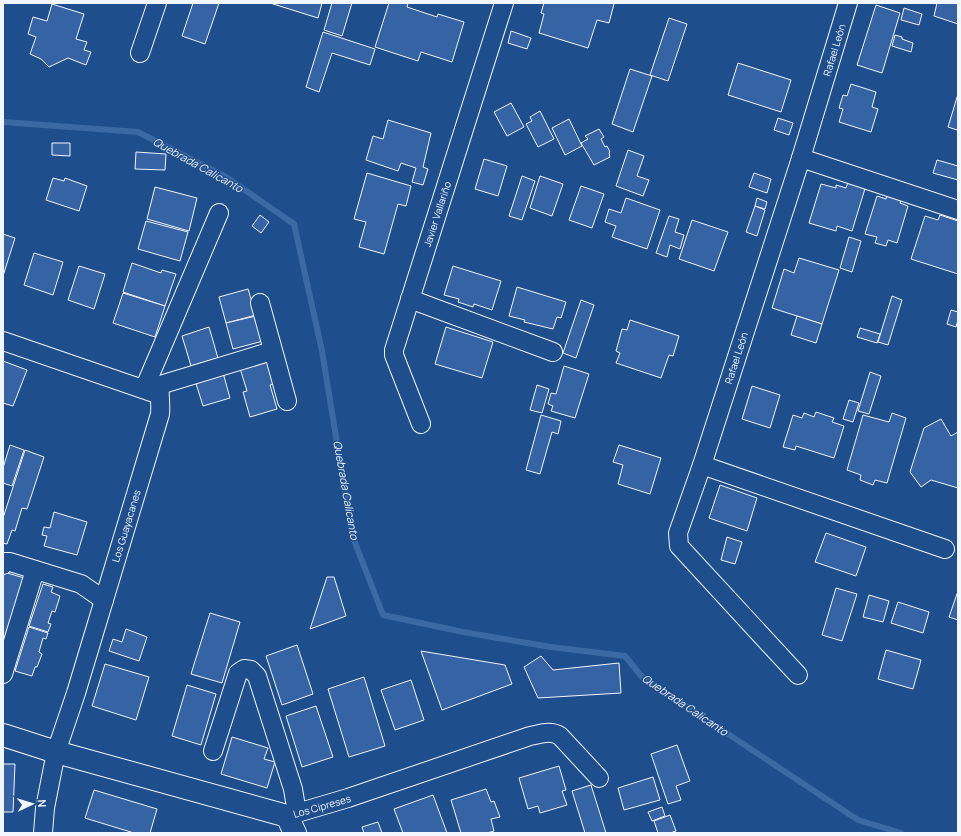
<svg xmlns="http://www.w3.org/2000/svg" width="961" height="836" font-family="Manrope,sans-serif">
	<rect width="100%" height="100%" fill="#1f4e8c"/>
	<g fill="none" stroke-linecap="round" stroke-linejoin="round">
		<polyline stroke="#3b69a3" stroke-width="6" points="3,122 138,132 226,177 294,224 322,351 352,535 383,615 463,632 551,647 625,656 642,677 858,820 901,833"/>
	</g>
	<g fill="#3563a3" stroke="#f2f6ff">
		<polygon points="193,3 219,3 205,44 182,36"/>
		<polygon points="270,3 322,3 318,18"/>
		<polygon points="332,3 352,3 342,36 324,30"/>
		<polygon points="389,3 408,3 407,7 437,17 438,14 464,22 452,62 421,52 418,61 375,47"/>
		<polygon points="544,3 612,3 614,4 609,23 597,20 588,48 539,33 544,14 541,13"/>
		<polygon points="937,3 954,3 958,4 958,24 934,16"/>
		<polygon points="52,4 84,14 76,39 87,42 84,50 91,52 86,65 68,58 49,67 41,59 30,54 36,37 28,34 33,17 47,21"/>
		<polygon points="876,5 900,13 882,73 857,65"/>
		<polygon points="904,8 922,14 919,25 901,20"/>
		<polygon points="669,18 687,24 668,81 650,75"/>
		<polygon points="511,31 531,38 527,49 508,43"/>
		<polygon points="323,32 375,49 370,65 332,53 319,92 306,87"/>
		<polygon points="895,35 902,37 902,39 913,43 911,52 892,46"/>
		<polygon points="738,63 791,80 781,112 728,95"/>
		<polygon points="630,69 652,76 633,132 612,124"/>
		<polygon points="851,84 876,92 872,107 878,109 871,132 839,122 843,109 839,108 843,95 847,96"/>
		<polygon points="958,94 958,128 957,130 948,127"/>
		<polygon points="511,103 524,127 507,136 494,112"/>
		<polygon points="540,111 554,139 538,147 526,124 532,121 530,117"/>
		<polygon points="778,118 793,123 789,135 774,130"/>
		<polygon points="569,119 582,146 565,155 552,128"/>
		<polygon points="388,120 431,133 423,167 428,169 423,185 412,182 416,168 401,163 398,171 366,160 373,136 383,139"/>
		<polygon points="599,129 604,137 601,139 605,147 607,146 610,152 609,153 610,157 594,165 581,143 588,139 585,136"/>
		<polygon points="52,143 70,143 70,156 52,155"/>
		<polygon points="628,150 644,156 637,176 649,180 643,196 616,186"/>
		<polygon points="136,152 166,154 165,170 135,169"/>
		<polygon points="484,159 507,166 498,196 475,189"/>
		<polygon points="937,160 958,166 958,180 933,173"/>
		<polygon points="367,173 411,186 406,206 398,204 384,254 359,247 366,222 354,219"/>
		<polygon points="754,173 771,179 767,193 749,187"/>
		<polygon points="522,176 535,181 522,220 509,216"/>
		<polygon points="540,176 563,184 552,216 530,208"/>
		<polygon points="850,176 867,182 852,231 837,226 836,231 809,223 821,184 836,188 836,185 846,188"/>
		<polygon points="53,178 64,181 65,178 87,186 79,211 46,200"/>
		<polygon points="581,186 604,194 592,228 569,220"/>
		<polygon points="155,187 197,198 189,231 147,219"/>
		<polygon points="887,195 901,200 900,203 908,206 897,243 888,240 886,246 875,243 877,237 865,234 877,196 886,199"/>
		<polygon points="626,198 660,210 647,249 612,237 616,226 605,222 609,209 621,213"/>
		<polygon points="757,198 767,202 765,209 755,206"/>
		<polygon points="755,206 765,210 757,236 746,232"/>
		<polygon points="260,215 269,222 261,233 252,226"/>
		<polygon points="940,215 958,221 958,274 911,259 925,216 938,220"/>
		<polygon points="669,216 679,219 675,232 684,235 680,249 670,245 667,257 656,253"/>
		<polygon points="692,220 728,232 714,271 679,259"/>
		<polygon points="146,221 188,232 180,261 138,249"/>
		<polygon points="3,234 15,238 3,276"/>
		<polygon points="849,237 861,241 852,272 840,268"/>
		<polygon points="34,253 63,262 53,295 24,285"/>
		<polygon points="799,258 839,270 822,324 772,308 784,269 794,273"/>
		<polygon points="132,263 161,273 162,270 176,274 165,306 123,292"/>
		<polygon points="79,266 105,274 94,309 68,300"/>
		<polygon points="453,266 501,281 492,310 474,304 473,307 458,302 459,299 444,295"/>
		<polygon points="517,287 566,302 561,318 557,317 553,329 524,322 525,320 509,316"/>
		<polygon points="248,289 256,315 226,323 219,297"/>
		<polygon points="123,293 165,306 155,337 113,323"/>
		<polygon points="892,296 902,300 888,345 878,342"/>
		<polygon points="581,300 594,305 576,358 563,353"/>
		<polygon points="951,310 958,312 958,320 956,327 947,324"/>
		<polygon points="256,316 263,341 233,349 226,323"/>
		<polygon points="797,316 822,324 816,343 791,335"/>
		<polygon points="630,320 679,336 673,356 669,355 661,378 616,363 620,353 616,351 622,329 627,330"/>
		<polygon points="209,327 218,358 191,366 182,336"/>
		<polygon points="446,327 493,342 482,378 435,364"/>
		<polygon points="860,328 880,334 877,343 857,337"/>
		<polygon points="267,357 275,384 270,385 277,409 250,417 243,392 247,391 239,365"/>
		<polygon points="3,361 27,370 13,406 3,403"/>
		<polygon points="564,366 589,374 575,418 551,411 553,406 548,404 551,393 556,394"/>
		<polygon points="222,369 230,398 203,406 194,377"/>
		<polygon points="870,372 881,376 869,414 858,411"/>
		<polygon points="537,385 549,389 542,413 530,410"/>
		<polygon points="752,386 780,395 770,428 742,419"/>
		<polygon points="849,400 859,403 853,422 843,419"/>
		<polygon points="816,412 834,418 832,422 844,426 834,458 796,446 795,450 783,447 793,415 802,418 804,413 814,417"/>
		<polygon points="892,413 906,418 887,483 875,480 873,485 860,480 861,475 847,470 863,415 889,422"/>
		<polygon points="541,415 561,421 558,434 552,432 540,474 526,470"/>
		<polygon points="941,419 951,436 958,432 958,488 931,480 921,487 910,472 924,428"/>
		<polygon points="10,445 24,450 12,486 3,483 3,468"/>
		<polygon points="619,445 661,458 650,494 618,484 623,465 613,462"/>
		<polygon points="25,450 44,457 27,509 22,508 15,531 12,530 7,544 3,543 3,518"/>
		<polygon points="720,485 757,498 747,531 709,518"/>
		<polygon points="54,512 87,522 77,555 44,546 47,536 42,535 44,527 50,528"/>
		<polygon points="826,533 866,547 856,576 815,562"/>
		<polygon points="727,537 742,542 735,564 721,560"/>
		<polygon points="4,572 24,578 3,643 3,577"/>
		<polygon points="327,577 334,577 346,616 310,629"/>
		<polygon points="43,584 53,587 51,592 60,596 55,612 52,611 48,623 51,624 48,632 29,626"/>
		<polygon points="836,588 857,594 842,641 822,635"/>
		<polygon points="958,591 958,620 949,617"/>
		<polygon points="869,595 889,601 883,622 863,617"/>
		<polygon points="898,602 929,612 923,633 891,623"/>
		<polygon points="210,613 240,622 222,683 191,674"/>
		<polygon points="29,627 48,633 46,639 43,638 39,652 42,654 37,667 35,667 32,676 15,671"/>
		<polygon points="126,629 147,637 139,661 109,651 113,639 122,642"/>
		<polygon points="297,645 313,694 282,705 266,656"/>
		<polygon points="886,650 921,660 913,689 878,679"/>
		<polygon points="421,651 505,665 512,684 442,710"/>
		<polygon points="541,656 553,670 619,663 621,693 538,698 524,667"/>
		<polygon points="105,664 149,677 136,720 92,706"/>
		<polygon points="364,677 385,746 349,757 328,689"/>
		<polygon points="411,680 424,720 395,730 381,690"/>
		<polygon points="187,685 216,694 201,745 172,736"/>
		<polygon points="316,706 333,757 302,767 286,716"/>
		<polygon points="232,737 268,748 264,759 275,762 267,788 221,774"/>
		<polygon points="677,745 690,781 676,786 681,800 668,804 651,754"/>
		<polygon points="3,764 15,764 13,812 3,812"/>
		<polygon points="559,766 566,790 562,791 567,805 540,813 538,806 528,809 519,778"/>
		<polygon points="653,777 660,800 624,810 618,788"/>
		<polygon points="591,785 606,833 585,833 572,791"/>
		<polygon points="486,789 491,802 494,801 500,817 491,819 494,831 487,833 461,833 451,800"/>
		<polygon points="94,790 157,809 150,833 134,833 85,818"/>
		<polygon points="433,795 447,833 403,833 394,809"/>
		<polygon points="662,807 665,816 652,821 648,812"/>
		<polygon points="670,815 676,831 670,833 658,833 654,821"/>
		<polygon points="378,822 382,833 364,833 362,827"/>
	</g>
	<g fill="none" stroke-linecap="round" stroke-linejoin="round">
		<defs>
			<g id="minor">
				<polyline points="140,53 157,3"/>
				<polyline points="801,158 958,210"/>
				<polyline points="410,299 553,352"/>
				<polyline points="260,303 287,401"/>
				<path d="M 3,341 L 157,394 L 160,385 C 159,395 161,404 160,414 L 76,693 L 56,752 L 45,808 L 43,833"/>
				<polyline points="160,385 272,351"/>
				<polyline points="144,389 219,213"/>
				<polyline points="421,424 394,355 394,350 504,3"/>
				<polyline points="702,465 945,549"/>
				<polyline points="3,565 5,562 10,562 81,584 104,600"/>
				<polyline points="3,674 35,570"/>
				<polyline points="798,675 679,546 678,533 702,465 801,158 848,3"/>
				<polyline points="213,751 238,673 244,669 251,670 257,676 293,789 297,813"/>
				<path d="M 287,816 L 348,798 L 530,736 C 541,734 550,730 560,736 L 599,778"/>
			</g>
			<polyline id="tertiary" points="3,735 56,752 287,816 295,833"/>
		</defs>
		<use href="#minor" stroke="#f2f6ff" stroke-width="20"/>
		<use href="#tertiary" stroke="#f2f6ff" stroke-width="24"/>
		<use href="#minor" stroke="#1f4e8c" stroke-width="18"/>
		<use href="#tertiary" stroke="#1f4e8c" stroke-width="22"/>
	</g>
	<g text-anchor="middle" stroke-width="3" stroke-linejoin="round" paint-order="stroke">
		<g font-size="10" fill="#f2f6ff" stroke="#1f4e8c">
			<text transform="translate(834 50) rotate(-73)" y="4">Rafael León</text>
			<text transform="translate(437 214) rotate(-72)" y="4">Javier Vallariño</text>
			<text transform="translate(736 358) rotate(-72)" y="4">Rafael León</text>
			<text transform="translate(126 526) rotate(-73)" y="4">Los Guayacanes</text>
			<text transform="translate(322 806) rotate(-16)" y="4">Los Cipreses</text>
		</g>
		<g font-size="11" font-style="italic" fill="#f2f6ff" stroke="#1f4e8c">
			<text transform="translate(198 165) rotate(29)" y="4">Quebrada Calicanto</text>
			<text transform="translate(346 490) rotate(80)" y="4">Quebrada Calicanto</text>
			<text transform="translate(685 705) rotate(34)" y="4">Quebrada Calicanto</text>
		</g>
	</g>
	<rect width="961" height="836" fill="none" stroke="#f2f6ff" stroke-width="8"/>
	<g transform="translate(32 804) rotate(86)" stroke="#1f4e8c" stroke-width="3" paint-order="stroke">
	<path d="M0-3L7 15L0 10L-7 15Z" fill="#f2f6ff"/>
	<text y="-6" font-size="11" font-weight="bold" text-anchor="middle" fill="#f2f6ff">N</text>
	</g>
</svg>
